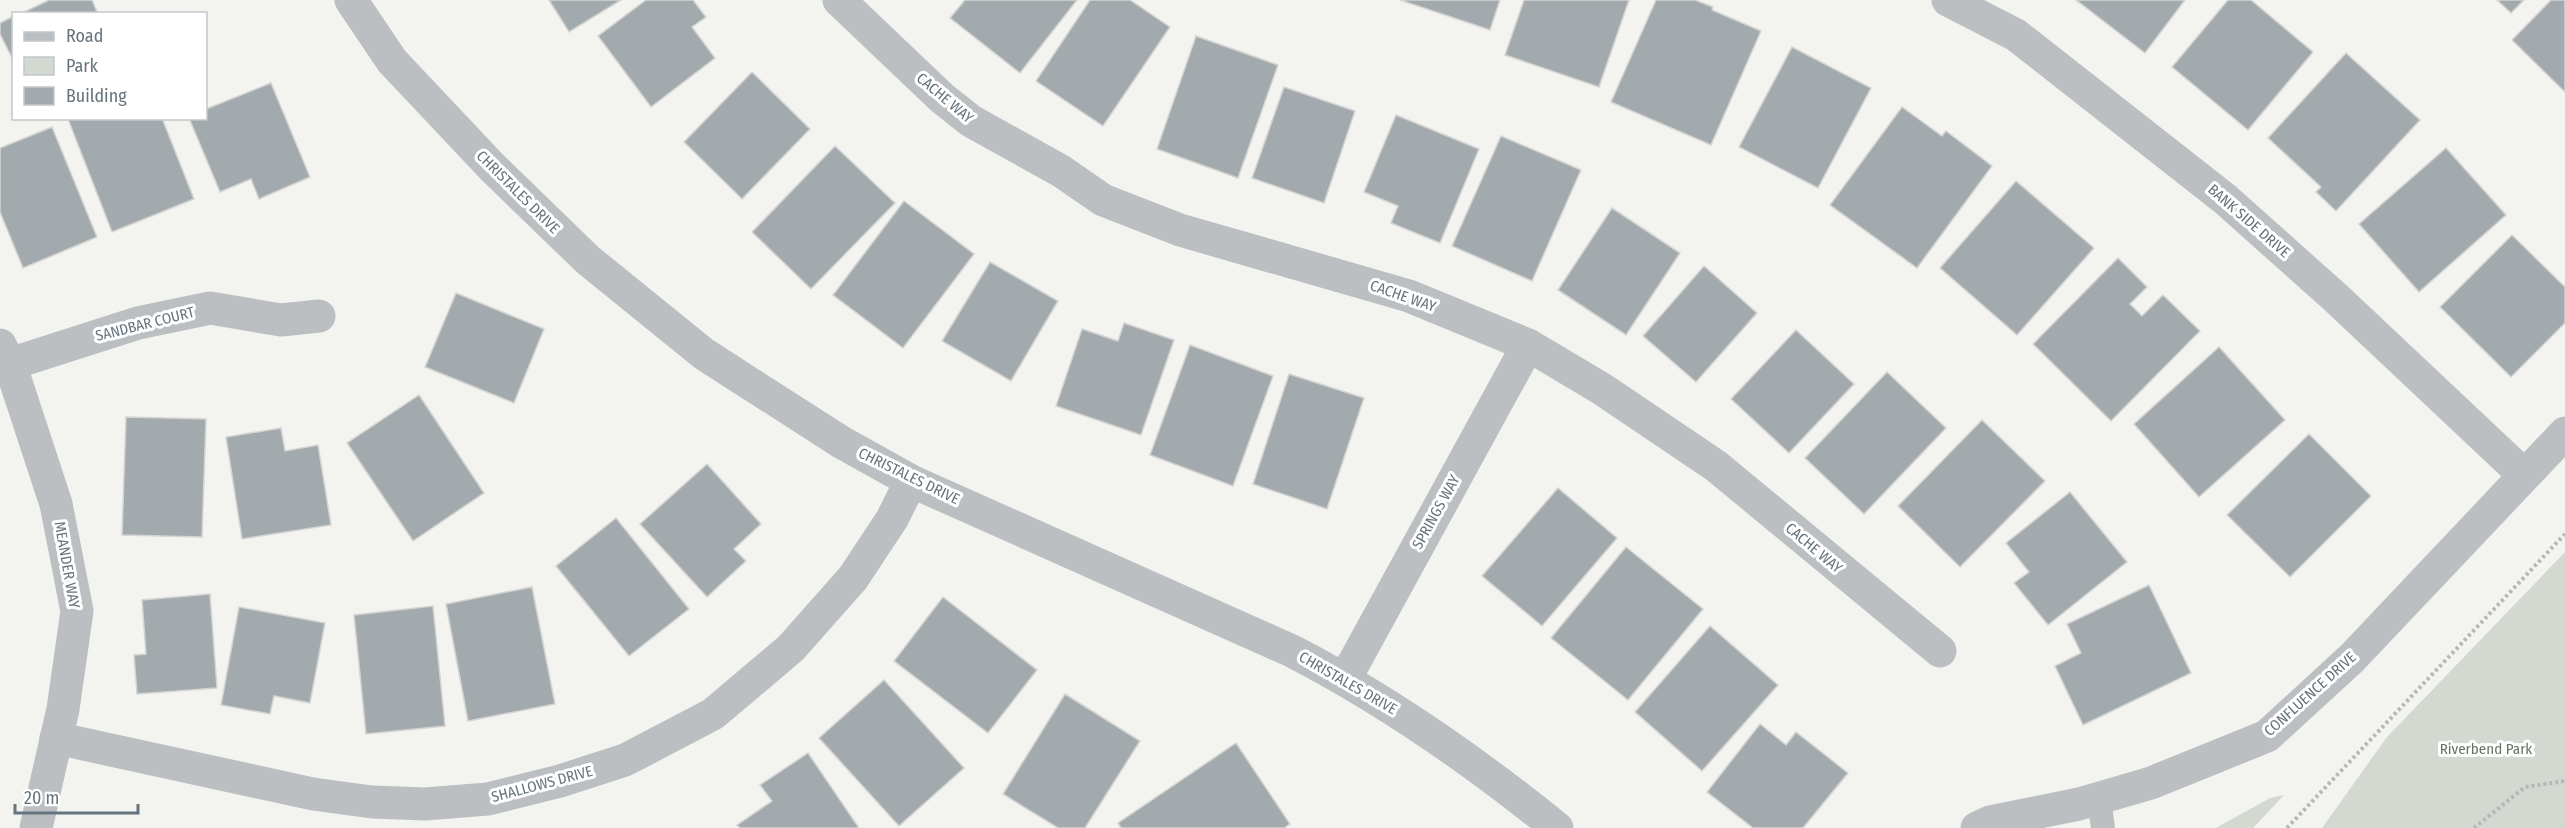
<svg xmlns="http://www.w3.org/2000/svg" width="2565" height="828" font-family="'Fira Sans Condensed',sans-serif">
	<rect width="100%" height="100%" fill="#f3f3f0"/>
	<g fill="#d3d8d0">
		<polygon points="2565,552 2565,828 2322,828 2387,737"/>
		<polygon points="2284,795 2253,828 2216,828 2270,798"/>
	</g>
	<g fill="#a3aaae" stroke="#d4d4d3" stroke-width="1.5">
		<polygon points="49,0 92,0 98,14 20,14"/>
		<polygon points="549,0 621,0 569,32"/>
		<polygon points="646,0 693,0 706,17 692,27 715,58 651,107 598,36"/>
		<polygon points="965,0 1077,0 1020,73 950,18"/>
		<polygon points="1090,0 1130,0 1170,27 1103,126 1036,81"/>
		<polygon points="1400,0 1500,0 1490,30"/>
		<polygon points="1524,0 1629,0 1599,87 1505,55"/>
		<polygon points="1656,0 1695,0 1713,7 1712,10 1761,31 1711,145 1611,102"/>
		<polygon points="2076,0 2185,0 2145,53"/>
		<polygon points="2228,0 2251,0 2313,52 2248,130 2172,67"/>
		<polygon points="2497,0 2524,0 2511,13"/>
		<polygon points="2551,0 2565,0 2565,92 2512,40"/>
		<polygon points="14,16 14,62 0,34 0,23"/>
		<polygon points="1196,36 1278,65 1238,178 1157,149"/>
		<polygon points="1792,47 1871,88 1818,188 1739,147"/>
		<polygon points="2346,53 2420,120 2336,211 2316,192 2321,187 2268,138"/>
		<polygon points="752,72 810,129 742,199 684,142"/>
		<polygon points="271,83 310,177 259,199 251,179 220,192 189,118 206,118 206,109"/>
		<polygon points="1284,87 1355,111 1324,203 1252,178"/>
		<polygon points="1902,107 1942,136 1946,131 1992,166 1917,268 1830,205"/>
		<polygon points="1396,115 1479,149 1440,243 1391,223 1398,206 1364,192"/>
		<polygon points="162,118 194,199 112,232 68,119"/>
		<polygon points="52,127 97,237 23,268 0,212 0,148"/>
		<polygon points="1501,136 1581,170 1532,281 1452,246"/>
		<polygon points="835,146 895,203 811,289 752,232"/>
		<polygon points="2446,148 2506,215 2419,292 2359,224"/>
		<polygon points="2016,181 2094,248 2017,335 1940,268"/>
		<polygon points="904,201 974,254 903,348 833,295"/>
		<polygon points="1612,208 1680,253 1626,335 1558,290"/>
		<polygon points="2512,235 2565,287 2565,323 2511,377 2440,307"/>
		<polygon points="2118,258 2147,287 2130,304 2142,316 2163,295 2200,331 2111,421 2033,344"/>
		<polygon points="990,262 1058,301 1011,381 942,341"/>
		<polygon points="1704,266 1757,313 1696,382 1643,336"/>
		<polygon points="456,293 544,329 514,403 425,367"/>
		<polygon points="1124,323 1174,340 1141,435 1056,406 1082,329 1118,341"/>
		<polygon points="1796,330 1854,384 1789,453 1731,399"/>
		<polygon points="1190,345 1273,376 1233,486 1150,455"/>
		<polygon points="2219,347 2285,420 2199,497 2134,424"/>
		<polygon points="1887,372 1946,428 1864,514 1805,458"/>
		<polygon points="1289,374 1364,398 1327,509 1253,484"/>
		<polygon points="419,395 484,493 413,541 347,443"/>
		<polygon points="126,417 206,419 202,537 122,535"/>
		<polygon points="1982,420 2045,481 1960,567 1898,506"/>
		<polygon points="281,428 285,451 318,445 331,525 242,539 226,437"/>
		<polygon points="2309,434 2371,496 2290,577 2227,515"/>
		<polygon points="707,464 761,524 734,549 746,561 707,597 640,524"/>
		<polygon points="1558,488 1617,538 1542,626 1482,576"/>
		<polygon points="2070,492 2127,562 2048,625 2014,583 2029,572 2006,543"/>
		<polygon points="616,518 689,609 629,656 556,566"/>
		<polygon points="1626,547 1703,609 1628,700 1551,638"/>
		<polygon points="2149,585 2191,673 2083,725 2055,666 2081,653 2067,624"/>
		<polygon points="532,587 555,704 468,721 446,604"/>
		<polygon points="210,594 217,688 137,694 134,655 146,654 142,600"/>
		<polygon points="943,597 1037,670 988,733 894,661"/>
		<polygon points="433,606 445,726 366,734 354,615"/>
		<polygon points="239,607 325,623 310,703 274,696 270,714 221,705"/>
		<polygon points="1710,626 1778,685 1702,771 1635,712"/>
		<polygon points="884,680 964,768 899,826 819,738"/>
		<polygon points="1065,694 1140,741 1085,828 1058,828 1003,794"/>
		<polygon points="1760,724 1786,745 1796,732 1848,773 1803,828 1753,828 1707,792"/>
		<polygon points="1236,743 1290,824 1284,828 1121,828 1118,823"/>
		<polygon points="808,753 859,828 740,828 737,825 772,801 760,785"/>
	</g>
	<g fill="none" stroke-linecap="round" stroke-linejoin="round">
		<g stroke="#b5b8ba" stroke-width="4" stroke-dasharray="3 3" stroke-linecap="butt">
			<polyline points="2287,828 2565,534"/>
			<polyline points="2474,828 2525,787 2565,781"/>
		</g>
		<polyline stroke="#bbbfc1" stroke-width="24" points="2099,799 2103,828"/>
		<g stroke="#bbbfc1" stroke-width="33">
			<path d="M 351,0 L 392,61 L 492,167 L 588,260 L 704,354 L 841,442 L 911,481 L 1292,651 C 1387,700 1474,761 1557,828"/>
			<polyline points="839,0 942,98 971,121 1061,171 1103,200 1180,230 1409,296 1528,345 1602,389 1716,466 1940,651"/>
			<polyline points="1948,0 2016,35 2225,199 2336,298 2524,475"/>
			<polyline points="0,345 10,364 56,504 77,611 63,709 36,828"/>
			<polyline points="10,364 138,323 210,308 281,320 319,316"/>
			<polyline points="1345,679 1528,345"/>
			<polyline points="56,738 313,794 372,802 425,804 488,799 560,781 625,760 713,714 791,648 853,578 892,519 911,481"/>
			<polyline points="1977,828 1990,822 2079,804 2151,783 2267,736 2352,658 2565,433"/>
		</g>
	</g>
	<g text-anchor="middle" stroke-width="6" stroke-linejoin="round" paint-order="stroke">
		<g font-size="15" fill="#66747d" stroke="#fff">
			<text transform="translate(945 98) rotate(40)" y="5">CACHE WAY</text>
			<text transform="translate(518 192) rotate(45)" y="5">CHRISTALES DRIVE</text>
			<text transform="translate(2249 221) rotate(41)" y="5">BANK SIDE DRIVE</text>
			<text transform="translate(1403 296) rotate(19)" y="5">CACHE WAY</text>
			<text transform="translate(145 324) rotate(-14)" y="5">SANDBAR COURT</text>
			<text transform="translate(909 476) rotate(26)" y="5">CHRISTALES DRIVE</text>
			<text transform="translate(1436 512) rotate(-61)" y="5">SPRINGS WAY</text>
			<text transform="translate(1814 548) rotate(40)" y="5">CACHE WAY</text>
			<text transform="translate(67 565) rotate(80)" y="5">MEANDER WAY</text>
			<text transform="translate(1348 683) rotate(30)" y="5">CHRISTALES DRIVE</text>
			<text transform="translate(2310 694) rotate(-42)" y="5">CONFLUENCE DRIVE</text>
			<text transform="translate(542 784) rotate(-15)" y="5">SHALLOWS DRIVE</text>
		</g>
		<g font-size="15" fill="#687564" stroke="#fff">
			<text x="2486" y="754">Riverbend Park</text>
		</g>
	</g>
	<rect x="12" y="12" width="195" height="108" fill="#ffffff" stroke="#c2c7cb" stroke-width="1.5"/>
	<rect x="24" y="32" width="30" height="9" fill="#bbbfc1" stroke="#c2c7cb" stroke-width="1.5"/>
	<text x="66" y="42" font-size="18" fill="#66747d">Road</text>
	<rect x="24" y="57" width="30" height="18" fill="#d3d8d0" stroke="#c2c7cb" stroke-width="1.5"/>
	<text x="66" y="72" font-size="18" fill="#66747d">Park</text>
	<rect x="24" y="87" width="30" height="18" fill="#a3aaae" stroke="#c2c7cb" stroke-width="1.5"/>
	<text x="66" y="102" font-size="18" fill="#66747d">Building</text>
	<path d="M15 804v9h123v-9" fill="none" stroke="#66747d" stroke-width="3"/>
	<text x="24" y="804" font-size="18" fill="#66747d" stroke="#ffffff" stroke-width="4.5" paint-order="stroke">20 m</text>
</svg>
